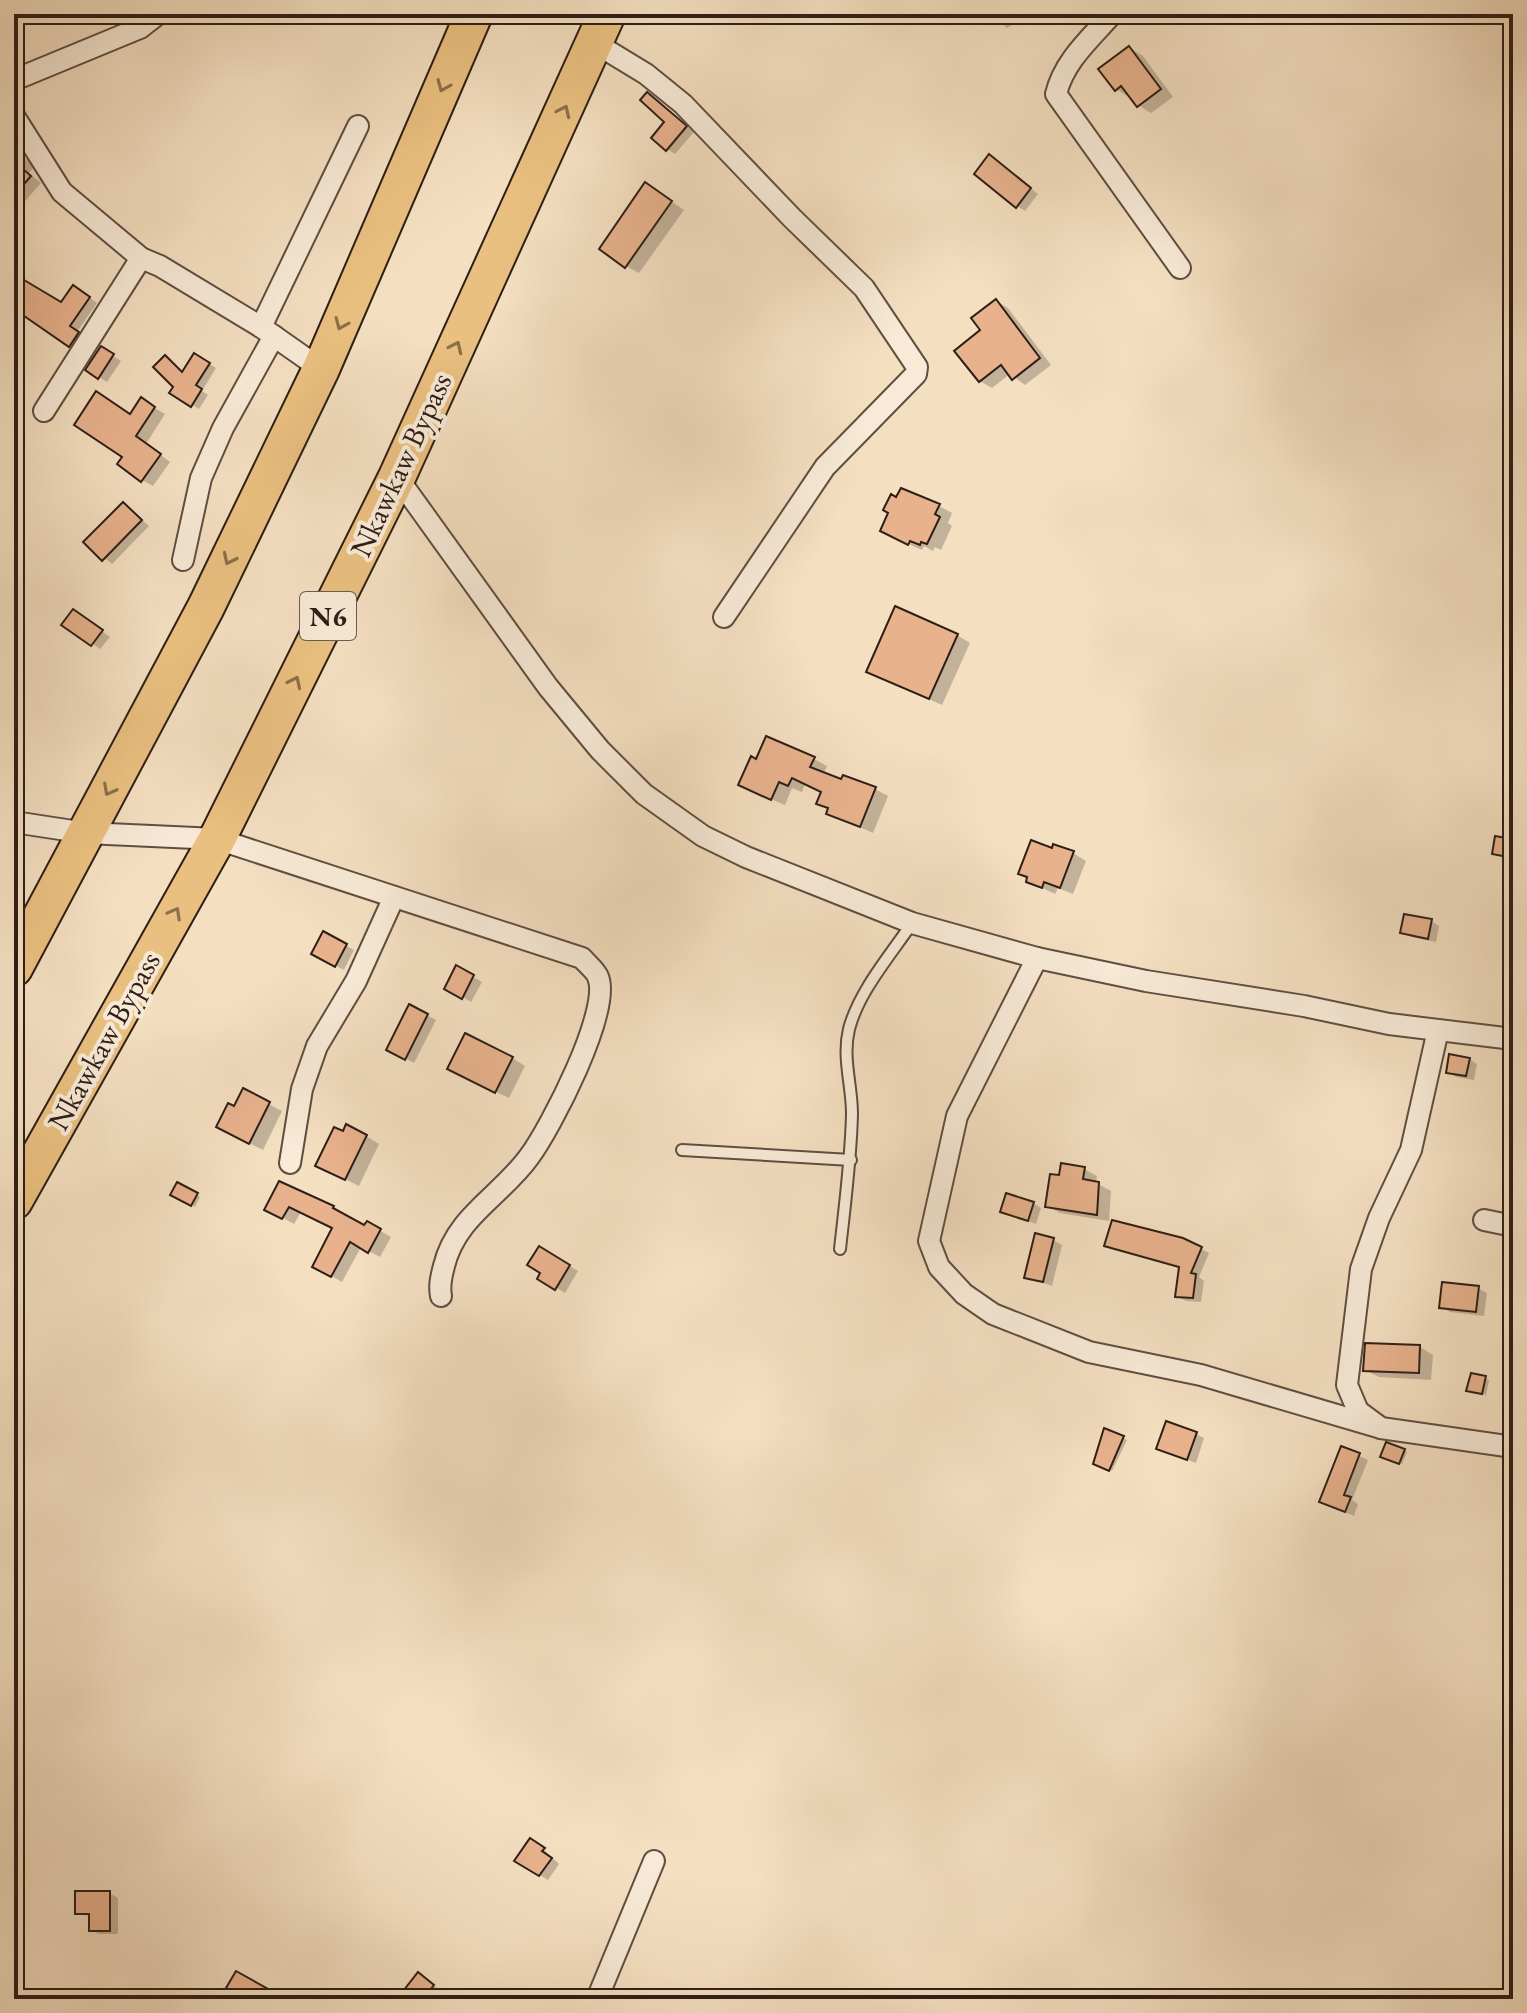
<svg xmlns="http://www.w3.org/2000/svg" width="1527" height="2013" font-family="'EB Garamond',serif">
	<rect width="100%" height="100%" fill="#f4dfc1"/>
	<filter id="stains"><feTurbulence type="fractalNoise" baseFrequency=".0025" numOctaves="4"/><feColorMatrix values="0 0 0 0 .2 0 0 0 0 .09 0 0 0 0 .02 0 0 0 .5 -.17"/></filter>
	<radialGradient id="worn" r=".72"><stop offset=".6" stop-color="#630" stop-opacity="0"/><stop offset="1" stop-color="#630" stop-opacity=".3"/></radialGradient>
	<g fill="#0003">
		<polygon points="991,14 1029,14 1007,28"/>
		<polygon points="1130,48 1143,56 1173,97 1151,113 1138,105 1131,96 1129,97 1116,89"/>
		<polygon points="648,94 694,132 675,154 667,149 667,122"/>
		<polygon points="14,150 35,166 29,173 41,183 20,207 14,204"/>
		<polygon points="998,162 1038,194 1025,211 1017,206"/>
		<polygon points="659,193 684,210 639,273 626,266"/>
		<polygon points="14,273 69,309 82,292 97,303 77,332 86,338 78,350 14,307"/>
		<polygon points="996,301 1008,308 1051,365 1025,385 1010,374 992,388 980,381 957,351 983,331"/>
		<polygon points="101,348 121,361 107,382 88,370"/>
		<polygon points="195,355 216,368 202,391 208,395 199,409 172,392 175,386 165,358 184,373"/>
		<polygon points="141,400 165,414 146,444 170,462 153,486 142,480 125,457 131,416"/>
		<polygon points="897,500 939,506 952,513 948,523 952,526 941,550 935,547 933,551 924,546 922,550 895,538"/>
		<polygon points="123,504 149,526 112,564 86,542"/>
		<polygon points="81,616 110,637 100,649 64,624"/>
		<polygon points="957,635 970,643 942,705 882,678"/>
		<polygon points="814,759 827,766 823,775 875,789 888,796 873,833 828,813 830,809 819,803 823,792 805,784 802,792 792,788 785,805 754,792"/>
		<polygon points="1053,850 1073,853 1086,861 1073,894 1058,888 1055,894 1028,881"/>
		<polygon points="1513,888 1513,917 1503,911"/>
		<polygon points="1431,921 1439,926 1436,942 1411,937 1402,932"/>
		<polygon points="324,934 354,950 344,970 321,958"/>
		<polygon points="457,968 482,982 471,1002 447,988"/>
		<polygon points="409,1006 436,1020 414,1063 388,1049"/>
		<polygon points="512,1058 525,1066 509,1098 463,1076"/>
		<polygon points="1469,1059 1477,1064 1474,1080 1456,1077 1448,1072"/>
		<polygon points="244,1091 282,1111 263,1150 231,1134 235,1109"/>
		<polygon points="366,1136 379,1144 359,1186 331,1172"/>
		<polygon points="1084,1169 1097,1176 1096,1183 1111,1191 1109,1221 1060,1213 1047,1206 1061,1178"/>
		<polygon points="280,1183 333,1208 365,1228 368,1224 391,1237 380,1257 361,1247 342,1282 314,1266 335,1228 301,1212 294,1224 267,1209"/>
		<polygon points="178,1185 200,1197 195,1207 173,1195"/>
		<polygon points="1033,1203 1041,1208 1036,1224 1002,1211"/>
		<polygon points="1053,1240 1062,1245 1052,1286 1027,1277"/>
		<polygon points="1107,1245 1201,1249 1209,1253 1199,1277 1204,1281 1201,1302 1186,1301 1177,1296 1181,1268 1115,1250"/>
		<polygon points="539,1248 578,1271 565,1293 540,1278 543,1272"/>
		<polygon points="1478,1288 1487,1293 1484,1316 1450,1312 1442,1307"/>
		<polygon points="1420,1347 1433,1355 1431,1380 1379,1377 1365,1370"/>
		<polygon points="1472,1375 1489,1380 1486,1395 1472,1392"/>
		<polygon points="1106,1430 1127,1440 1112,1471 1095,1463"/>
		<polygon points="1196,1434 1204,1438 1196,1463 1158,1448"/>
		<polygon points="1342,1448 1368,1460 1352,1500 1358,1504 1354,1516 1322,1502"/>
		<polygon points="1404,1450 1407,1452 1402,1464 1386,1458"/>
		<polygon points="539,1845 559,1864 548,1880 516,1861"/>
		<polygon points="109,1893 118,1898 118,1934 99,1934 91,1930 91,1917 77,1912"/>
		<polygon points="426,1980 441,1991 435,1999 411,1999"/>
	</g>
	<g fill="#e8b28d" stroke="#2d1e16" stroke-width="2">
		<polygon points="1129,46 1161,89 1137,107 1121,86 1115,91 1098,69"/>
		<polygon points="647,92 687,126 666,151 651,138 664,122 640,100"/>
		<polygon points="989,154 1031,188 1016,208 974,174"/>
		<polygon points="14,161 31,176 14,196"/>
		<polygon points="645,182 672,201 625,268 599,249"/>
		<polygon points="14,274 61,302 73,285 90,297 70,326 79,332 69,347 14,309"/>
		<polygon points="996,299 1040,358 1012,380 1001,365 979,382 954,351 980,330 971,318"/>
		<polygon points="101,346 114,354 98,379 85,370"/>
		<polygon points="194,353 210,363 196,385 202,389 191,407 169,393 173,387 153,367 165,355 182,372"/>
		<polygon points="96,391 130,414 141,397 155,407 136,436 161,454 141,482 117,464 122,457 74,425"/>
		<polygon points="901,488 940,504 935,514 940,517 927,544 921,542 920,545 910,541 908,545 880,531 888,513 883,510 891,494 896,497"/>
		<polygon points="123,502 142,520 102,561 83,542"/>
		<polygon points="895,606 958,634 929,699 866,672"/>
		<polygon points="73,609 103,630 91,646 61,625"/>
		<polygon points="766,736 815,757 810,767 841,779 843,775 876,787 860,827 826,814 828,808 816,804 821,792 792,778 788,786 779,782 771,800 738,785 751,756 756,759"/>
		<polygon points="1495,836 1513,839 1513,858 1492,854"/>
		<polygon points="1031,840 1052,848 1053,844 1074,851 1060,888 1044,882 1042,888 1026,882 1027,877 1018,874"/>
		<polygon points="1404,914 1432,919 1428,939 1400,933"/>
		<polygon points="323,931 347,944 335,967 311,954"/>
		<polygon points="456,965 474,975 462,999 444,989"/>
		<polygon points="409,1004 428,1014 405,1060 386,1050"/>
		<polygon points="465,1033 513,1057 495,1093 447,1069"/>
		<polygon points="1449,1054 1470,1058 1466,1076 1446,1073"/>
		<polygon points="243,1088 270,1102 249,1144 216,1127 228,1103 234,1106"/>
		<polygon points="346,1124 367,1135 345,1180 315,1166 334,1127 343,1131"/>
		<polygon points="1061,1163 1085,1167 1083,1179 1099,1182 1097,1215 1045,1207 1050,1174 1059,1175"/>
		<polygon points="279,1181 334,1206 333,1208 364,1225 367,1221 381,1229 368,1253 350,1242 331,1277 312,1267 332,1228 289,1207 282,1219 264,1210"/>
		<polygon points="177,1182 198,1193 191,1206 170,1195"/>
		<polygon points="1006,1193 1034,1202 1028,1221 1000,1212"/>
		<polygon points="1112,1220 1183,1238 1202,1247 1191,1273 1196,1274 1193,1298 1175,1297 1179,1267 1104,1246"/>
		<polygon points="1035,1233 1054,1238 1043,1282 1024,1278"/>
		<polygon points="539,1246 570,1265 555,1290 537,1279 540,1273 527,1265"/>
		<polygon points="1442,1282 1479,1286 1476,1312 1439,1308"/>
		<polygon points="1365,1343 1420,1345 1419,1373 1363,1371"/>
		<polygon points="1471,1373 1486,1376 1482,1394 1466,1391"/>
		<polygon points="1166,1421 1197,1432 1187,1460 1156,1449"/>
		<polygon points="1104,1428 1124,1436 1109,1471 1093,1464"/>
		<polygon points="1386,1442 1405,1449 1399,1464 1380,1457"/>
		<polygon points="1341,1446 1360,1453 1344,1495 1351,1497 1345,1512 1319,1502"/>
		<polygon points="530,1838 545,1848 542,1851 552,1858 539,1876 514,1861"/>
		<polygon points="75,1891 110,1891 110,1931 89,1931 89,1914 75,1914"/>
		<polygon points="236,1971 286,1999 245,1999 226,1988"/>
		<polygon points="418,1972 434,1985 423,1999 397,1999"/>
	</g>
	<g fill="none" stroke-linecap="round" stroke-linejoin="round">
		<defs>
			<g id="lane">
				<polyline points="682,1150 851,1160"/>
				<path d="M 840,1249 C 845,1204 851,1159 852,1114 C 852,1085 842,1058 849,1029 C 859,991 890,956 912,923"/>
			</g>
			<g id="street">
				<path d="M 1112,14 C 1090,39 1064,61 1056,94 L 1180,268"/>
				<polyline points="595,43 646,74 683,104 792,218 864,288 917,367 916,374 825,467 724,617"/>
				<polyline points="14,80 140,28 158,14"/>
				<polyline points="14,116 62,192 141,258 160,266 261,327 321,369"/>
				<polyline points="261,327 358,126"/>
				<polyline points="44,411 141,258"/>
				<polyline points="397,477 548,687 600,750 644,794 703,836 746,857 912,923 1037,958 1146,981 1304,1006 1389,1024 1513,1039"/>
				<polyline points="183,560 201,478 223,428 274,336"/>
				<path d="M 14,822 L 86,833 L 217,839 L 582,958 C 587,964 596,971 598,977 C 612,1010 550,1129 529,1157 C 501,1196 456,1216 444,1266 C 441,1277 439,1286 441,1296"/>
				<polyline points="1037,958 957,1116 929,1241 939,1267 964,1294 993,1314 1089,1352 1201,1375 1381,1428"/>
				<polyline points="1438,1030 1411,1150 1379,1218 1361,1269 1347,1385 1358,1411 1381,1428 1513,1447"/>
				<polyline points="290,1163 302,1089 317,1046 356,981 394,897"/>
				<polyline points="1484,1220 1513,1226"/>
				<polyline points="597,1999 654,1861"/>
			</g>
			<g id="highway">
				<polyline points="14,968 206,607 321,369 474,14"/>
				<polyline points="14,1201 217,839 397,477 607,14"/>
			</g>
		</defs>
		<use href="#lane" stroke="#5f4e41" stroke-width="14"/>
		<use href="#street" stroke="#5f4e41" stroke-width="24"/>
		<use href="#highway" stroke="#2d1e16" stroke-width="40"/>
		<use href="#lane" stroke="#f8ead7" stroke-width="10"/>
		<use href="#street" stroke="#f8ead7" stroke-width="20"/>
		<use href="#highway" stroke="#eac080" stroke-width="36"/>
	</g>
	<defs><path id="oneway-chevron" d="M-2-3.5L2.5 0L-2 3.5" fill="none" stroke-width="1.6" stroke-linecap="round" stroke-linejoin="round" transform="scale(2)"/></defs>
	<g stroke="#8c6f4b">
		<use href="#oneway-chevron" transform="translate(443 86) rotate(113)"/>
		<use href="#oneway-chevron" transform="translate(564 111) rotate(-65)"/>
		<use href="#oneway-chevron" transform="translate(341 324) rotate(113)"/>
		<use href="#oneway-chevron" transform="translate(456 347) rotate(-65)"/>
		<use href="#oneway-chevron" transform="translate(229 559) rotate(116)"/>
		<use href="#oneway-chevron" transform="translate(295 682) rotate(-64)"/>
		<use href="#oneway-chevron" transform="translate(109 790) rotate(118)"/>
		<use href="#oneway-chevron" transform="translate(175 913) rotate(-61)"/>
	</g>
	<g text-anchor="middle" stroke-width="8" stroke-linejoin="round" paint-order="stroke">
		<rect fill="#f8ead7" stroke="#6a5b50" stroke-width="2" x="300" y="592" width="56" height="48" rx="6"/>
		<g font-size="28" font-weight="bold" fill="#2d1e16">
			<text x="328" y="626">N6</text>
		</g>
		<g font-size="30" fill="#2d1e16" stroke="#f8ead7">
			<text transform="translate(401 465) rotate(-65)" y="10">Nkawkaw Bypass</text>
			<text transform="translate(104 1041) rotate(-61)" y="10">Nkawkaw Bypass</text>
		</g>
	</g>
	<rect width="1527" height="2013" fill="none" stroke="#f4dfc1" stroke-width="48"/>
	<rect x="16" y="16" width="1495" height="1981" fill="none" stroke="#2d1e16" stroke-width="4"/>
	<rect x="24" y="24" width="1479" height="1965" fill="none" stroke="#2d1e16" stroke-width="2"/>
	<rect width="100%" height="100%" filter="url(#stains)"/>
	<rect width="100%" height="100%" fill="url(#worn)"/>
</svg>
